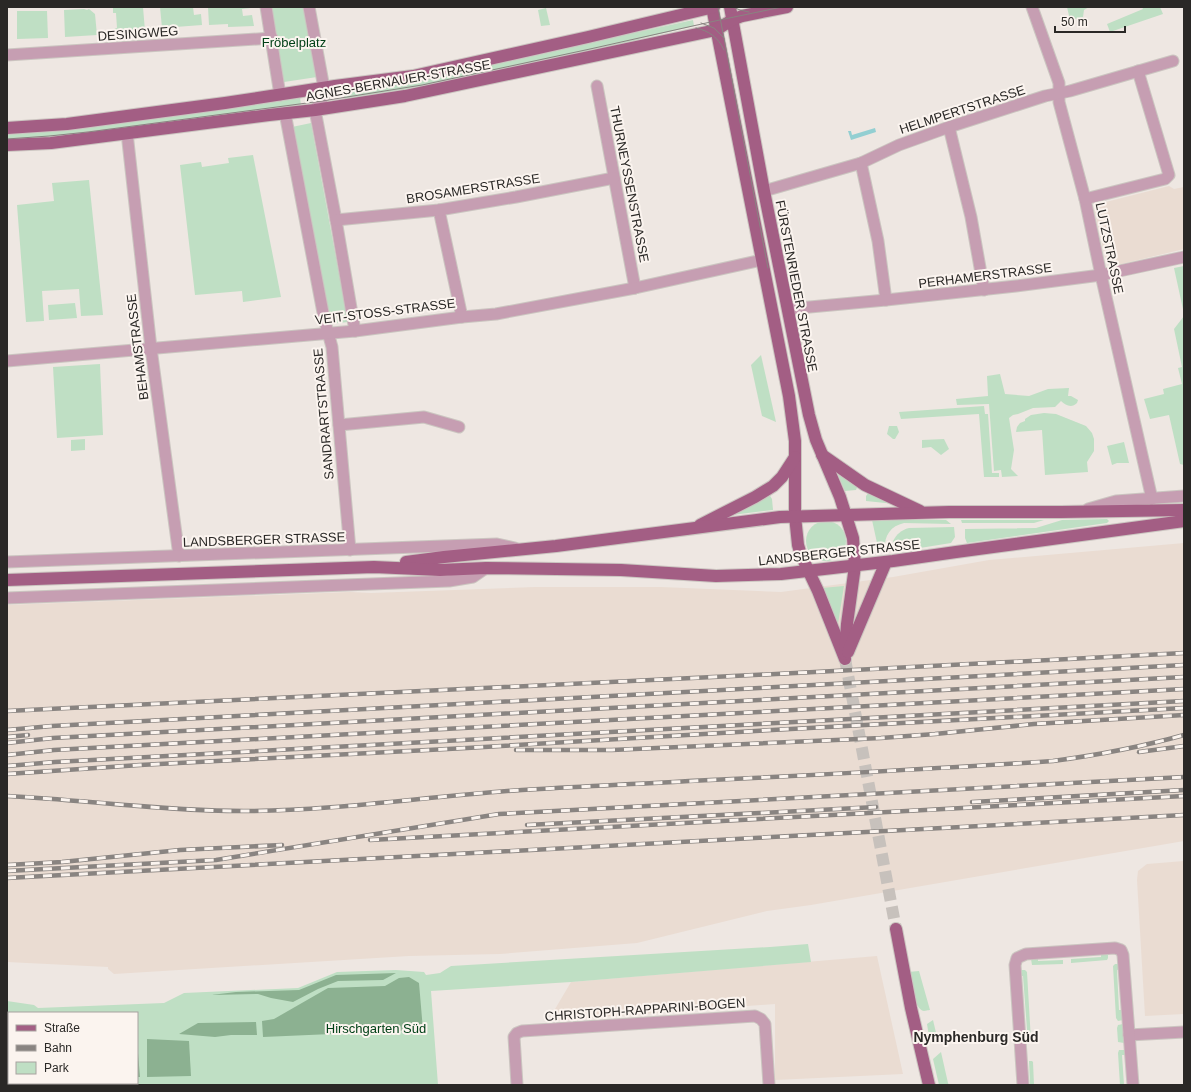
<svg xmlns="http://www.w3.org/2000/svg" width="1191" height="1092" font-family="Helvetica,sans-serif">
	<rect width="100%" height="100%" fill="#eee7e2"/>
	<g fill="#eadcd2">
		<polygon points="1169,186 1174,189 1184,187 1184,249 1113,266 1107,264 1106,262 1094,210 1095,206 1098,204"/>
		<polygon points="1184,543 1184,841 811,905 767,911 637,943 500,954 409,956 114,974 108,969 108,967 7,962 7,605 350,592 371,593 535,587 661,587 781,592 893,577 989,560"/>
		<polygon points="1184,861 1184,1014 1145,1016 1137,880 1138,871 1147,864"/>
		<polygon points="877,956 903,1074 775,1080 775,1004 548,1021 571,982"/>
	</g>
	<g fill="#bfdfc4">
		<polygon points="129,7 143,7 145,31 114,34 114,29 117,28 116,13 113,13 113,8"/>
		<polygon points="160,7 193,7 194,15 201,14 202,25 162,28"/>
		<polygon points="208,7 250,7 251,8 242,9 243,16 252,15 254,26 228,27 228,24 209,25"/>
		<polygon points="270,7 304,7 317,77 284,82"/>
		<polygon points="1067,7 1089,7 1084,10 1083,17 1070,20"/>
		<polygon points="1142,7 1160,7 1163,14 1110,32 1107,24 1143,9"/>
		<polygon points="546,8 550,25 541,26 538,10"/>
		<polygon points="84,9 87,10 89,9 95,14 97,35 65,37 64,10"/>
		<polygon points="17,11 47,11 48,38 17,39"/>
		<polygon points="693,20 694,26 639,39 640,43 345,103 344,89 530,54 532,56 542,54 542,52 637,29 638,32"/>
		<polygon points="300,96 301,107 76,135 7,141 7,132"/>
		<polygon points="311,123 348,322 330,324 292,127"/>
		<polygon points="253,155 281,297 243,302 242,291 195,295 180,165 201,162 202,167 229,163 228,158"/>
		<polygon points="89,180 103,315 81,316 79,289 42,291 44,321 26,322 17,205 54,201 52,183"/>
		<polygon points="1184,266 1184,314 1174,268"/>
		<polygon points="75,303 77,318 49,320 48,305"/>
		<polygon points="1184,316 1184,465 1180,464 1169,415 1150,419 1144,399 1164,394 1163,389 1182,384 1178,368 1182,367 1174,329"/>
		<polygon points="761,355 776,422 762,416 751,365"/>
		<polygon points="100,364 103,435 57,438 53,367"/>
		<path d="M 1000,374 L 1005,394 L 1029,396 L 1048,389 L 1069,388 L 1068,396 L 1071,396 L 1078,400 L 1077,403 C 1072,408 1066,406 1061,401 L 1055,407 L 1033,408 L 1018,414 L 1013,415 L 1009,418 L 1014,450 L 1011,469 L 1018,476 L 1002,477 L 1001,470 L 994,471 L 989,404 L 957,405 L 956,399 L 988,396 L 987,376 Z"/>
		<polygon points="984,406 985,414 988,414 992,473 999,473 999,477 984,477 979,414 901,419 899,412"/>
		<polygon points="1044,413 1056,414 1086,426 1092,433 1094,439 1094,451 1087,462 1088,472 1045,475 1042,430 1016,432 1017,427 1020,423 1025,421 1025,419 1031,415"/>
		<polygon points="889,426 897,426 899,432 895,439 893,439 887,434"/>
		<polygon points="85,439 85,450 71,451 71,440"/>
		<polygon points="944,439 949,449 941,455 931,447 922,448 922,440"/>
		<polygon points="1124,442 1129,463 1117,463 1112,465 1107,446"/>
		<polygon points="839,474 858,485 856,490 845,491 838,475"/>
		<polygon points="869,492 895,504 866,501 866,496"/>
		<polygon points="769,494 772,499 773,510 732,515"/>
		<polygon points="1107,519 1109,521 1107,523 967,543 965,538 965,529 1036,528 1062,520"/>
		<path d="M 872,520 L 946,520 L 951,524 L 904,523 C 891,526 884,535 885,549 L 879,552 Z"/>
		<polygon points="961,520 1044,520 1034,523 962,523"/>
		<circle cx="826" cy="541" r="20"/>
		<path d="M 954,527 L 955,537 L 951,543 L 895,552 L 893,541 C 897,534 901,530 909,528 Z"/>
		<polygon points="844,586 838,624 822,588"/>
		<polygon points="808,944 811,962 571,982 431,991 438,1085 108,1085 108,1083 137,1083 137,1013 9,1013 9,1035 7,1035 7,1001 34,1005 38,1008 164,1003 184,993 298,988 337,972 396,970 424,972 426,975 440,973 451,966 770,947"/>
		<polygon points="1101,954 1108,954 1108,958 1107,960 1071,963 1071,959 1101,957"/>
		<polygon points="1038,958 1038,961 1063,960 1063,964 1032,965 1031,959"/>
		<polygon points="1115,964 1119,964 1120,969 1117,970 1119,1010 1122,1010 1123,1020 1118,1021 1116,1018 1113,966"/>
		<polygon points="1020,970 1025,970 1027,972 1031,1041 1028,1043 1023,976 1020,976"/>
		<path d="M 919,971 L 930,1010 C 929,1010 924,1011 924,1011 C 914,1010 910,980 908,972 Z"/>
		<polygon points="933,1020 938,1041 930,1043 927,1024"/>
		<polygon points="1123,1024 1124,1043 1118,1042 1117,1028 1118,1025"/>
		<polygon points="1119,1050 1125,1050 1125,1055 1122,1055 1124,1085 1120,1085 1118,1053"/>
		<polygon points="941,1052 948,1083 949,1085 939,1085 933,1059"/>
		<polygon points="1029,1061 1032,1061 1033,1062 1034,1085 1030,1085"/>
	</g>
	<g fill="#8cb191">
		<polygon points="396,973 383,980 338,981 318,989 293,1002 271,998 258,994 211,995 236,992 299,990 336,975"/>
		<polygon points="409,977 419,983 423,1030 263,1037 262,1021 274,1019 328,988 385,986 399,978"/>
		<polygon points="256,1022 257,1035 231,1035 215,1037 179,1034 198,1023"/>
		<polygon points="147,1039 189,1041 191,1076 147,1077"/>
		<polygon points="137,1041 140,1077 137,1077"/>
	</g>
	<polygon fill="#93cfd2" points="875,128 876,132 851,140 848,131 851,131 852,135"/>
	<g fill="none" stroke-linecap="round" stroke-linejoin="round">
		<polyline stroke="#c7c1bc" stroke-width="12" stroke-dasharray="12 6" stroke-linecap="butt" points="845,659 896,929"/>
		<defs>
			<g id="minor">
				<polyline points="266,7 280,95"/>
				<polyline points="309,7 324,88 324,96 315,110 336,220 355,331"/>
				<polyline points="1032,7 1059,83 1059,102 1085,199 1101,275 1152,499"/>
				<polyline points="7,55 272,38"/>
				<polyline points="597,86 635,288"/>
				<polyline points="285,113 324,318 332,347 350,550"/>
				<polyline points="949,127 971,217 984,290"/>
				<polyline points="127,133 151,348 179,556"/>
				<polyline points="861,163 878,241 886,300"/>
				<polyline points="764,191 861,163 899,145 949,127 1045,96 1070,91 1173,61"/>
				<polyline points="1085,199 1165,179 1169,175 1138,71"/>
				<polyline points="439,210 462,317"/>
				<polyline points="336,220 439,210 516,197 614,178"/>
				<polyline points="788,309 886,300 1016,286 1101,275 1184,257"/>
				<polyline points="7,361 355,331 462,317 496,314 635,288 762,260"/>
				<polyline points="339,425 424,417 459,427"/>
				<polyline points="1088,509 1116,501 1184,496"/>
				<polyline points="7,562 497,544 515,548"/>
				<polyline points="7,598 449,581 473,577 486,568"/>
				<polyline points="1129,1035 1184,1032"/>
				<polyline points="517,1085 514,1037 517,1033 522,1031 755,1016 761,1019 765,1024 769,1085"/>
				<polyline points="1023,1085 1015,965 1017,958 1026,954 1115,948 1121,950 1123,955 1133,1085"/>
			</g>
			<g id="major">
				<polyline points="712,7 789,396 795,441 795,516 798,545 801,555 818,591 845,659"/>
				<polyline points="730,7 764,191 809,415 816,440 840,497 853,538 855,566 847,624 845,654"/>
				<polyline points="7,128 67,124 225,103 335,86 413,76 588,37 714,7"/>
				<polyline points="7,145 51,143 269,115 315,110 405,96 716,30 732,20 742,16 787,7"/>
				<polyline points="822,455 865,485 920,511"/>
				<polyline points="700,525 755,497 773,486 782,477 795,457"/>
				<polyline points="406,562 444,557 556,546 780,517 949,512 1061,512 1184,510"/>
				<polyline points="7,580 374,567 440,570 486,568 621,570 716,576 781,574 893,561 956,552 1184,521"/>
				<polyline points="848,652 886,562"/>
				<polyline points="896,929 911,1008 929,1085"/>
			</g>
		</defs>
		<use href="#minor" stroke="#cbc5c0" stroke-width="13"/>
		<use href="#major" stroke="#cbc5c0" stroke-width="14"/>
		<use href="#minor" stroke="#c69eb2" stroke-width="11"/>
		<use href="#major" stroke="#a35e84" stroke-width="12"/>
		<g stroke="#898481" stroke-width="1">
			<polyline points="718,7 768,268"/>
			<polyline points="733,7 740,10 749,12"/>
			<polyline points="701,23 714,28 724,38"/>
			<path d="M 696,28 C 709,31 718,37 724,50"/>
			<polyline points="7,139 49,136 88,132 322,101 422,85 590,49 715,21 782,7"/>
		</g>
		<defs>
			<g id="rail">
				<polyline points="7,711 776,674 1184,653"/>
				<polyline points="7,730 52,726 1184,665"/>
				<polyline points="7,737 28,735"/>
				<polyline points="7,743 53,738 1184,677"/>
				<polyline points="516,750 612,750 881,738 935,734 1034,724 1184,715"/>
				<polyline points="1139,752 1184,746"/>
				<polyline points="7,755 54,750 1184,689"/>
				<polyline points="7,766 55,762 1184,701"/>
				<polyline points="7,774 140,765 467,748 772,730 1184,708"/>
				<path d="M 7,796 C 86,800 164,811 244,811 C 337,811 429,796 522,790 C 699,780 876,773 1053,761 C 1098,755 1141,747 1184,735"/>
				<polyline points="972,802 1184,790"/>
				<polyline points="527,825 876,807"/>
				<polyline points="370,840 1184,796"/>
				<polyline points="7,865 62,862 180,850 282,845"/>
				<polyline points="7,871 216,860 499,814 1184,777"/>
				<polyline points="7,878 1184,815"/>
			</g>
		</defs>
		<use href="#rail" stroke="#898481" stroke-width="4.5"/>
		<use href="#rail" stroke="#fbf4ef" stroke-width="3" stroke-dasharray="9" stroke-linecap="butt"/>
	</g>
	<g text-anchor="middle" stroke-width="4" stroke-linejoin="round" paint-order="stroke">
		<g font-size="13" fill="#2a2826" stroke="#fbf4ef">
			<text transform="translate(138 33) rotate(-4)" y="5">DESINGWEG</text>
			<text transform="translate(398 80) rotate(-10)" y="5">AGNES-BERNAUER-STRASSE</text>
			<text transform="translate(962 109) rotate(-18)" y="5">HELMPERTSTRASSE</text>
			<text transform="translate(630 184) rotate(79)" y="5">THURNEYSSENSTRASSE</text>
			<text transform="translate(473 188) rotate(-9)" y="5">BROSAMERSTRASSE</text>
			<text transform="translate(1110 248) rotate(78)" y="5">LUTZSTRASSE</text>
			<text transform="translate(985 275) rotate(-7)" y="5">PERHAMERSTRASSE</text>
			<text transform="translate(797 286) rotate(79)" y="5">FÜRSTENRIEDER STRASSE</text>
			<text transform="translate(385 311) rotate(-7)" y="5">VEIT-STOSS-STRASSE</text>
			<text transform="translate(137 347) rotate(-97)" y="5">BEHAMSTRASSE</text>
			<text transform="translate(323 414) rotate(-95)" y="5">SANDRARTSTRASSE</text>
			<text transform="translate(264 539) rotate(-2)" y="5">LANDSBERGER STRASSE</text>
			<text transform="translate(839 552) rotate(-6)" y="5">LANDSBERGER STRASSE</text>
			<text transform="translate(645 1009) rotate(-4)" y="5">CHRISTOPH-RAPPARINI-BOGEN</text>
		</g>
		<g font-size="13" fill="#014017" stroke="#fbf4ef">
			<text x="294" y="47">Fröbelplatz</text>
			<text x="376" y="1033">Hirschgarten Süd</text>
		</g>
		<g font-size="14" font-weight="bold" fill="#2a2826" stroke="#fbf4ef">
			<text x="976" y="1042">Nymphenburg Süd</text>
		</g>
	</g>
	<rect width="1191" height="1092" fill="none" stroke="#2a2826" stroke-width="16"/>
	<rect x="8" y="1012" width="130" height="72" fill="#fbf4ef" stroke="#a7a29f"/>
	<rect x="16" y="1025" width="20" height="6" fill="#a35e84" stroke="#a7a29f"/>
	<text x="44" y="1032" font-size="12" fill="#2a2826">Straße</text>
	<rect x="16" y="1045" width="20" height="6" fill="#898481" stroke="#a7a29f"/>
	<text x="44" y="1052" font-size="12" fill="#2a2826">Bahn</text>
	<rect x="16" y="1062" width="20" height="12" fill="#bfdfc4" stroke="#a7a29f"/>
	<text x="44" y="1072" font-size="12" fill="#2a2826">Park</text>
	<path d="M1055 26v6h70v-6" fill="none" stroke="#2a2826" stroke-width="2"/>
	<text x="1061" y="26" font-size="12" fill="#2a2826" stroke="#fbf4ef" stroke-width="3" paint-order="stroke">50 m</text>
</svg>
